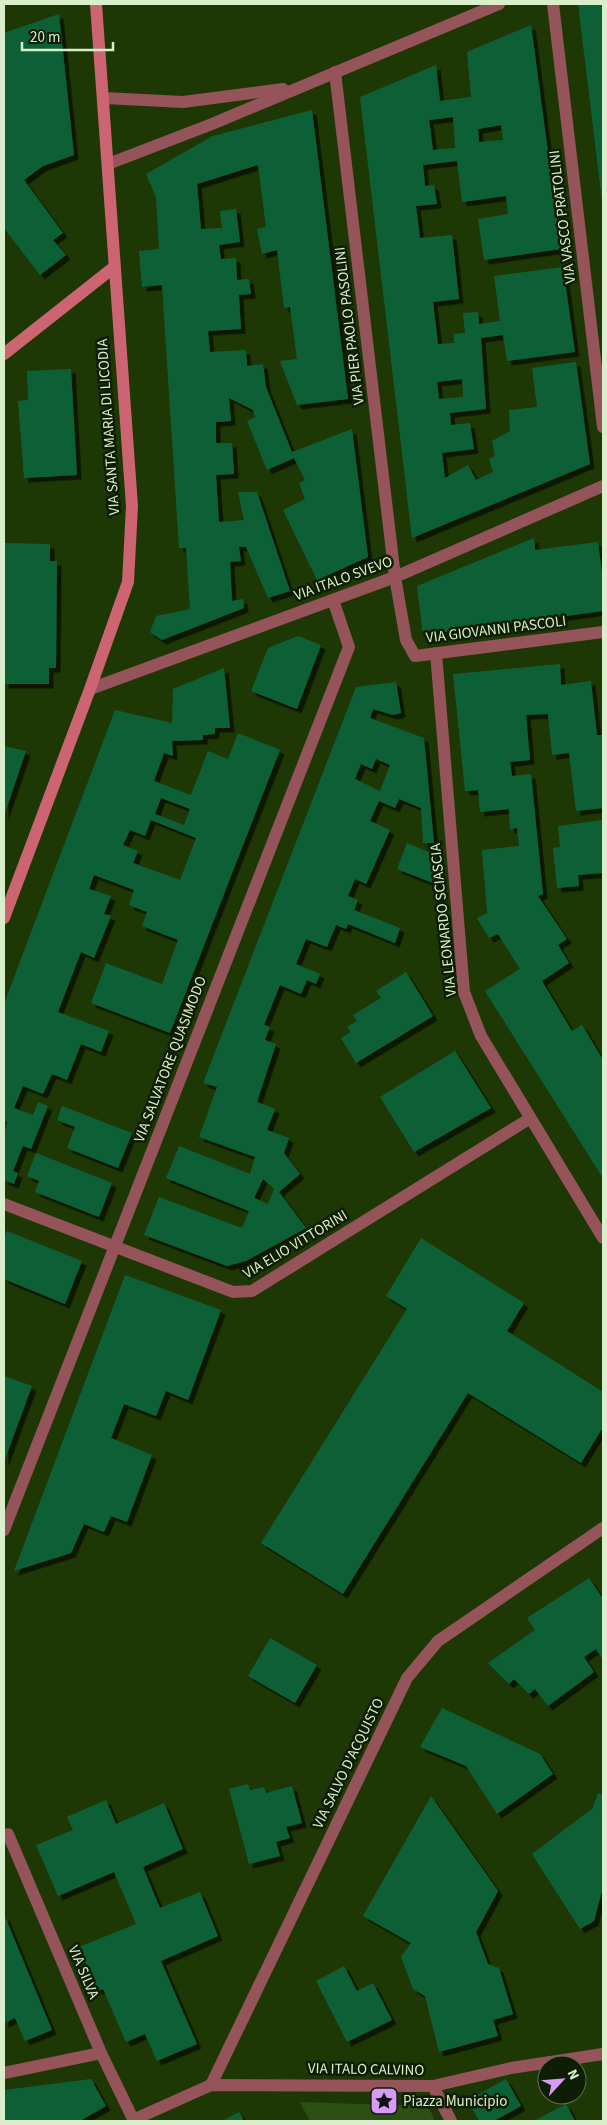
<svg xmlns="http://www.w3.org/2000/svg" width="607" height="2125" font-family="'Source Sans 3',sans-serif">
	<defs>
		<filter id="shadow"><feDropShadow dx="4.5" dy="4.5" stdDeviation="0" flood-color="#0009"/></filter>
	</defs>
	<rect width="100%" height="100%" fill="#1d3805"/>
	<polygon fill="#2e4f12" points="300,2102 421,2106 430,2110 435,2121 310,2121"/>
	<g fill="#0f6136" fill-rule="evenodd" filter="url(#shadow)">
		<polygon points="578,4 603,4 603,201 602,201"/>
		<polygon points="59,14 74,155 43,166 24,180 63,233 53,240 66,255 40,275 4,228 4,33"/>
		<path d="M 531,25 L 561,249 L 484,260 L 478,219 L 508,214 L 506,196 L 462,202 L 457,161 L 423,165 L 425,186 L 434,185 L 437,204 L 416,206 L 420,238 L 452,235 L 459,299 L 433,302 L 438,344 L 454,343 L 454,334 L 465,333 L 463,313 L 478,312 L 479,324 L 500,321 L 494,276 L 563,267 L 575,352 L 507,361 L 503,335 L 481,338 L 486,409 L 450,413 L 451,425 L 470,423 L 474,449 L 442,453 L 445,478 L 468,465 L 476,480 L 493,472 L 489,459 L 495,456 L 492,441 L 510,431 L 509,410 L 537,407 L 532,368 L 576,362 L 590,464 L 412,538 L 360,97 L 436,65 L 440,101 L 471,97 L 467,52 ZM 453,117 L 455,148 L 433,150 L 429,120 ZM 501,125 L 503,140 L 479,142 L 478,129 ZM 462,379 L 463,397 L 439,399 L 437,382 Z"/>
		<polygon points="312,110 348,399 297,405 280,361 297,359 290,307 284,308 277,250 262,254 257,229 266,227 258,165 197,184 201,229 222,228 220,211 236,209 240,242 219,245 221,259 236,258 237,280 249,279 251,294 239,295 241,329 208,331 210,352 246,350 247,366 263,364 266,387 292,452 352,429 368,557 317,580 283,510 305,499 299,483 305,480 294,458 267,470 247,421 255,417 253,410 229,398 231,421 216,422 216,443 232,443 234,474 216,475 219,522 244,520 238,492 257,492 290,591 268,598 246,547 239,547 241,561 230,562 232,601 243,599 244,608 162,640 150,632 156,616 190,609 186,548 179,548 162,285 142,287 139,251 159,249 156,197 146,174 213,136"/>
		<polygon points="71,369 77,475 24,478 18,401 28,400 27,371"/>
		<polygon points="534,538 535,550 598,542 603,581 603,611 423,635 417,586"/>
		<polygon points="4,543 50,544 50,561 57,561 56,668 49,668 49,684 4,684"/>
		<polygon points="298,636 321,645 297,709 251,691 268,648"/>
		<polygon points="560,664 561,685 591,681 597,735 603,735 603,808 576,811 569,753 552,755 548,714 526,715 530,760 510,762 512,776 531,774 543,894 538,896 567,939 558,945 569,963 542,981 572,1031 582,1025 602,1058 603,1057 603,1178 485,991 520,969 498,934 489,938 477,918 487,913 482,850 519,846 517,828 510,829 509,809 480,812 478,790 465,791 453,674"/>
		<path d="M 224,668 L 230,728 L 215,728 L 215,734 L 203,735 L 203,740 L 172,741 L 173,756 L 164,753 L 154,781 L 191,795 L 208,751 L 228,759 L 238,733 L 280,750 L 170,1033 L 91,1003 L 106,963 L 162,984 L 178,940 L 142,926 L 147,912 L 129,905 L 134,890 L 94,875 L 89,889 L 111,896 L 104,914 L 111,916 L 94,958 L 81,952 L 58,1012 L 109,1031 L 101,1052 L 81,1044 L 67,1080 L 52,1074 L 43,1094 L 23,1086 L 14,1108 L 33,1115 L 38,1102 L 48,1106 L 31,1149 L 23,1146 L 13,1171 L 18,1173 L 14,1184 L 4,1180 L 4,1133 L 8,1122 L 4,1120 L 4,1004 L 115,710 L 172,723 L 173,689 ZM 161,798 L 190,809 L 184,825 L 155,814 ZM 151,820 L 196,838 L 180,880 L 133,863 L 138,851 L 123,845 L 130,830 L 145,836 Z"/>
		<path d="M 396,682 L 401,713 L 393,715 L 373,709 L 370,718 L 424,738 L 434,843 L 423,843 L 421,808 L 399,799 L 395,808 L 379,801 L 370,821 L 390,830 L 366,884 L 355,879 L 348,896 L 358,900 L 354,910 L 400,928 L 395,943 L 348,924 L 346,929 L 336,925 L 327,947 L 306,939 L 296,964 L 320,974 L 316,984 L 307,980 L 301,994 L 280,985 L 264,1025 L 270,1027 L 265,1040 L 276,1044 L 257,1102 L 275,1109 L 267,1130 L 289,1138 L 284,1153 L 300,1174 L 279,1192 L 306,1228 L 246,1261 L 227,1266 L 144,1235 L 159,1197 L 242,1228 L 249,1211 L 166,1178 L 179,1146 L 250,1174 L 255,1157 L 199,1137 L 217,1087 L 203,1083 L 356,687 ZM 376,759 L 390,765 L 380,791 L 355,779 L 361,764 L 372,769 ZM 263,1179 L 274,1189 L 268,1204 L 254,1198 Z"/>
		<polygon points="4,746 26,751 4,816"/>
		<polygon points="603,820 603,873 578,875 579,886 557,888 553,848 560,847 558,826"/>
		<polygon points="407,843 436,855 438,885 397,869"/>
		<polygon points="406,972 433,1016 356,1063 341,1038 351,1032 347,1027 357,1021 353,1015 381,998 376,991"/>
		<polygon points="455,1051 491,1108 414,1152 380,1097"/>
		<polygon points="62,1106 132,1133 118,1168 67,1148 75,1127 57,1120"/>
		<polygon points="36,1153 112,1183 99,1217 35,1192 39,1181 27,1176"/>
		<polygon points="7,1231 82,1261 65,1304 4,1279 4,1237"/>
		<polygon points="421,1238 524,1303 507,1331 603,1392 603,1427 581,1463 468,1393 343,1594 261,1543 407,1309 386,1296"/>
		<polygon points="125,1275 221,1310 202,1362 188,1400 166,1391 156,1416 124,1404 111,1438 152,1455 127,1522 111,1516 104,1532 84,1524 71,1553 14,1571"/>
		<polygon points="4,1376 32,1386 4,1462"/>
		<polygon points="589,1578 603,1599 603,1660 596,1649 584,1657 594,1672 548,1706 535,1689 529,1694 514,1679 509,1684 488,1663 535,1630 527,1618"/>
		<polygon points="270,1638 317,1665 295,1703 248,1676"/>
		<polygon points="442,1708 540,1754 553,1774 497,1814 466,1766 420,1747"/>
		<polygon points="248,1784 250,1790 264,1787 266,1793 292,1786 302,1823 286,1827 290,1838 276,1842 280,1856 249,1864 229,1789"/>
		<polygon points="598,1793 603,1795 603,1887 594,1921 580,1929 532,1854 593,1808"/>
		<polygon points="431,1796 498,1891 476,1932 488,1964 499,1968 513,2014 493,2020 498,2036 439,2052 425,1996 413,1989 401,1957 411,1943 363,1916"/>
		<polygon points="106,1800 116,1824 164,1803 183,1849 143,1867 160,1908 200,1892 218,1936 161,1961 197,2044 157,2061 145,2034 126,2042 103,1989 98,1991 79,1947 136,1924 114,1872 58,1896 36,1845 73,1830 67,1817"/>
		<polygon points="4,1914 52,2030 25,2041 15,2018 4,2023"/>
		<polygon points="344,1966 357,1991 373,1983 392,2020 347,2042 316,1981"/>
		<polygon points="91,2079 106,2106 80,2121 4,2121 4,2090"/>
		<polygon points="506,2079 521,2106 494,2121 479,2121 468,2100"/>
		<polygon points="566,2104 575,2121 534,2121"/>
		<polygon points="239,2112 244,2121 222,2121"/>
	</g>
	<g fill="none" stroke-linecap="round" stroke-linejoin="round">
		<g stroke="#95535a" stroke-width="12">
			<polyline points="553,4 603,427"/>
			<polyline points="335,72 395,577 406,640 415,656 603,632"/>
			<polyline points="104,98 183,102 283,89"/>
			<polyline points="108,164 212,124 499,4"/>
			<polyline points="436,653 464,992 481,1036 603,1238"/>
			<polyline points="90,689 395,577 603,486"/>
			<polyline points="4,1204 233,1292 252,1291 529,1119"/>
			<polyline points="4,1530 349,647 333,600"/>
			<polyline points="8,1834 101,2053 134,2121"/>
			<polyline points="4,2073 101,2053"/>
			<polyline points="211,2085 407,1678 438,1641 603,1528"/>
			<polyline points="433,2086 451,2121"/>
			<polyline points="133,2120 211,2085 433,2086 511,2068 603,2054"/>
		</g>
		<g stroke="#cc6471" stroke-width="12">
			<polyline points="4,354 113,268"/>
			<polyline points="4,918 90,689 128,582 132,506 96,4"/>
		</g>
	</g>
	<defs>
		<symbol id="sight-square" viewBox="-11 -11 22 22"><rect x="-9" y="-9" width="18" height="18" rx="4" fill="#d89af8" stroke="#0e1d03"/><path d="M0-6L1.8-2.2L6-1.7L2.9 1.2L3.7 5.4L0 3.3L-3.7 5.4L-2.9 1.2L-6-1.7L-1.8-2.2Z" fill="#111"/></symbol>
	</defs>
	<g fill-rule="evenodd">
		<use href="#sight-square" x="368" y="2085" width="32" height="32"/>
	</g>
	<g text-anchor="middle" stroke-width="5" stroke-linejoin="round" paint-order="stroke">
		<g font-size="15" fill="#d9efcc" stroke="#0e1d03">
			<text transform="translate(562 217) rotate(-97)" y="5">VIA VASCO PRATOLINI</text>
			<text transform="translate(349 326) rotate(-97)" y="5">VIA PIER PAOLO PASOLINI</text>
			<text transform="translate(108 427) rotate(-94)" y="5">VIA SANTA MARIA DI LICODIA</text>
			<text transform="translate(343 578) rotate(-20)" y="5">VIA ITALO SVEVO</text>
			<text transform="translate(496 629) rotate(-7)" y="5">VIA GIOVANNI PASCOLI</text>
			<text transform="translate(443 920) rotate(-96)" y="5">VIA LEONARDO SCIASCIA</text>
			<text transform="translate(170 1059) rotate(-69)" y="5">VIA SALVATORE QUASIMODO</text>
			<text transform="translate(295 1244) rotate(-31)" y="5">VIA ELIO VITTORINI</text>
			<text transform="translate(348 1763) rotate(-64)" y="5">VIA SALVO D'ACQUISTO</text>
			<text transform="translate(84 1972) rotate(67)" y="5">VIA SILVA</text>
			<text transform="translate(366 2069) rotate(1)" y="5">VIA ITALO CALVINO</text>
		</g>
		<g font-size="15" fill="#d9efcc" stroke="#0e1d03" text-anchor="start">
			<text x="403" y="2106">Piazza Municipio</text>
		</g>
	</g>
	<rect width="607" height="2125" fill="none" stroke="#d9efcc" stroke-width="10"/>
	<g transform="translate(562 2080) rotate(64)"><circle r="24" fill="#0e1d03" stroke="#5f7153"/>
	<path d="M0-4L9 19L0 12L-9 19Z" fill="#d89af8"/>
	<text y="-8" font-size="14" font-weight="bold" text-anchor="middle" fill="#d9efcc">N</text>
	</g>
	<path d="M22 42v8h91v-8" fill="none" stroke="#d9efcc" stroke-width="2.5"/>
	<text x="30" y="42" font-size="15" fill="#d9efcc" stroke="#0e1d03" stroke-width="4" paint-order="stroke">20 m</text>
</svg>
